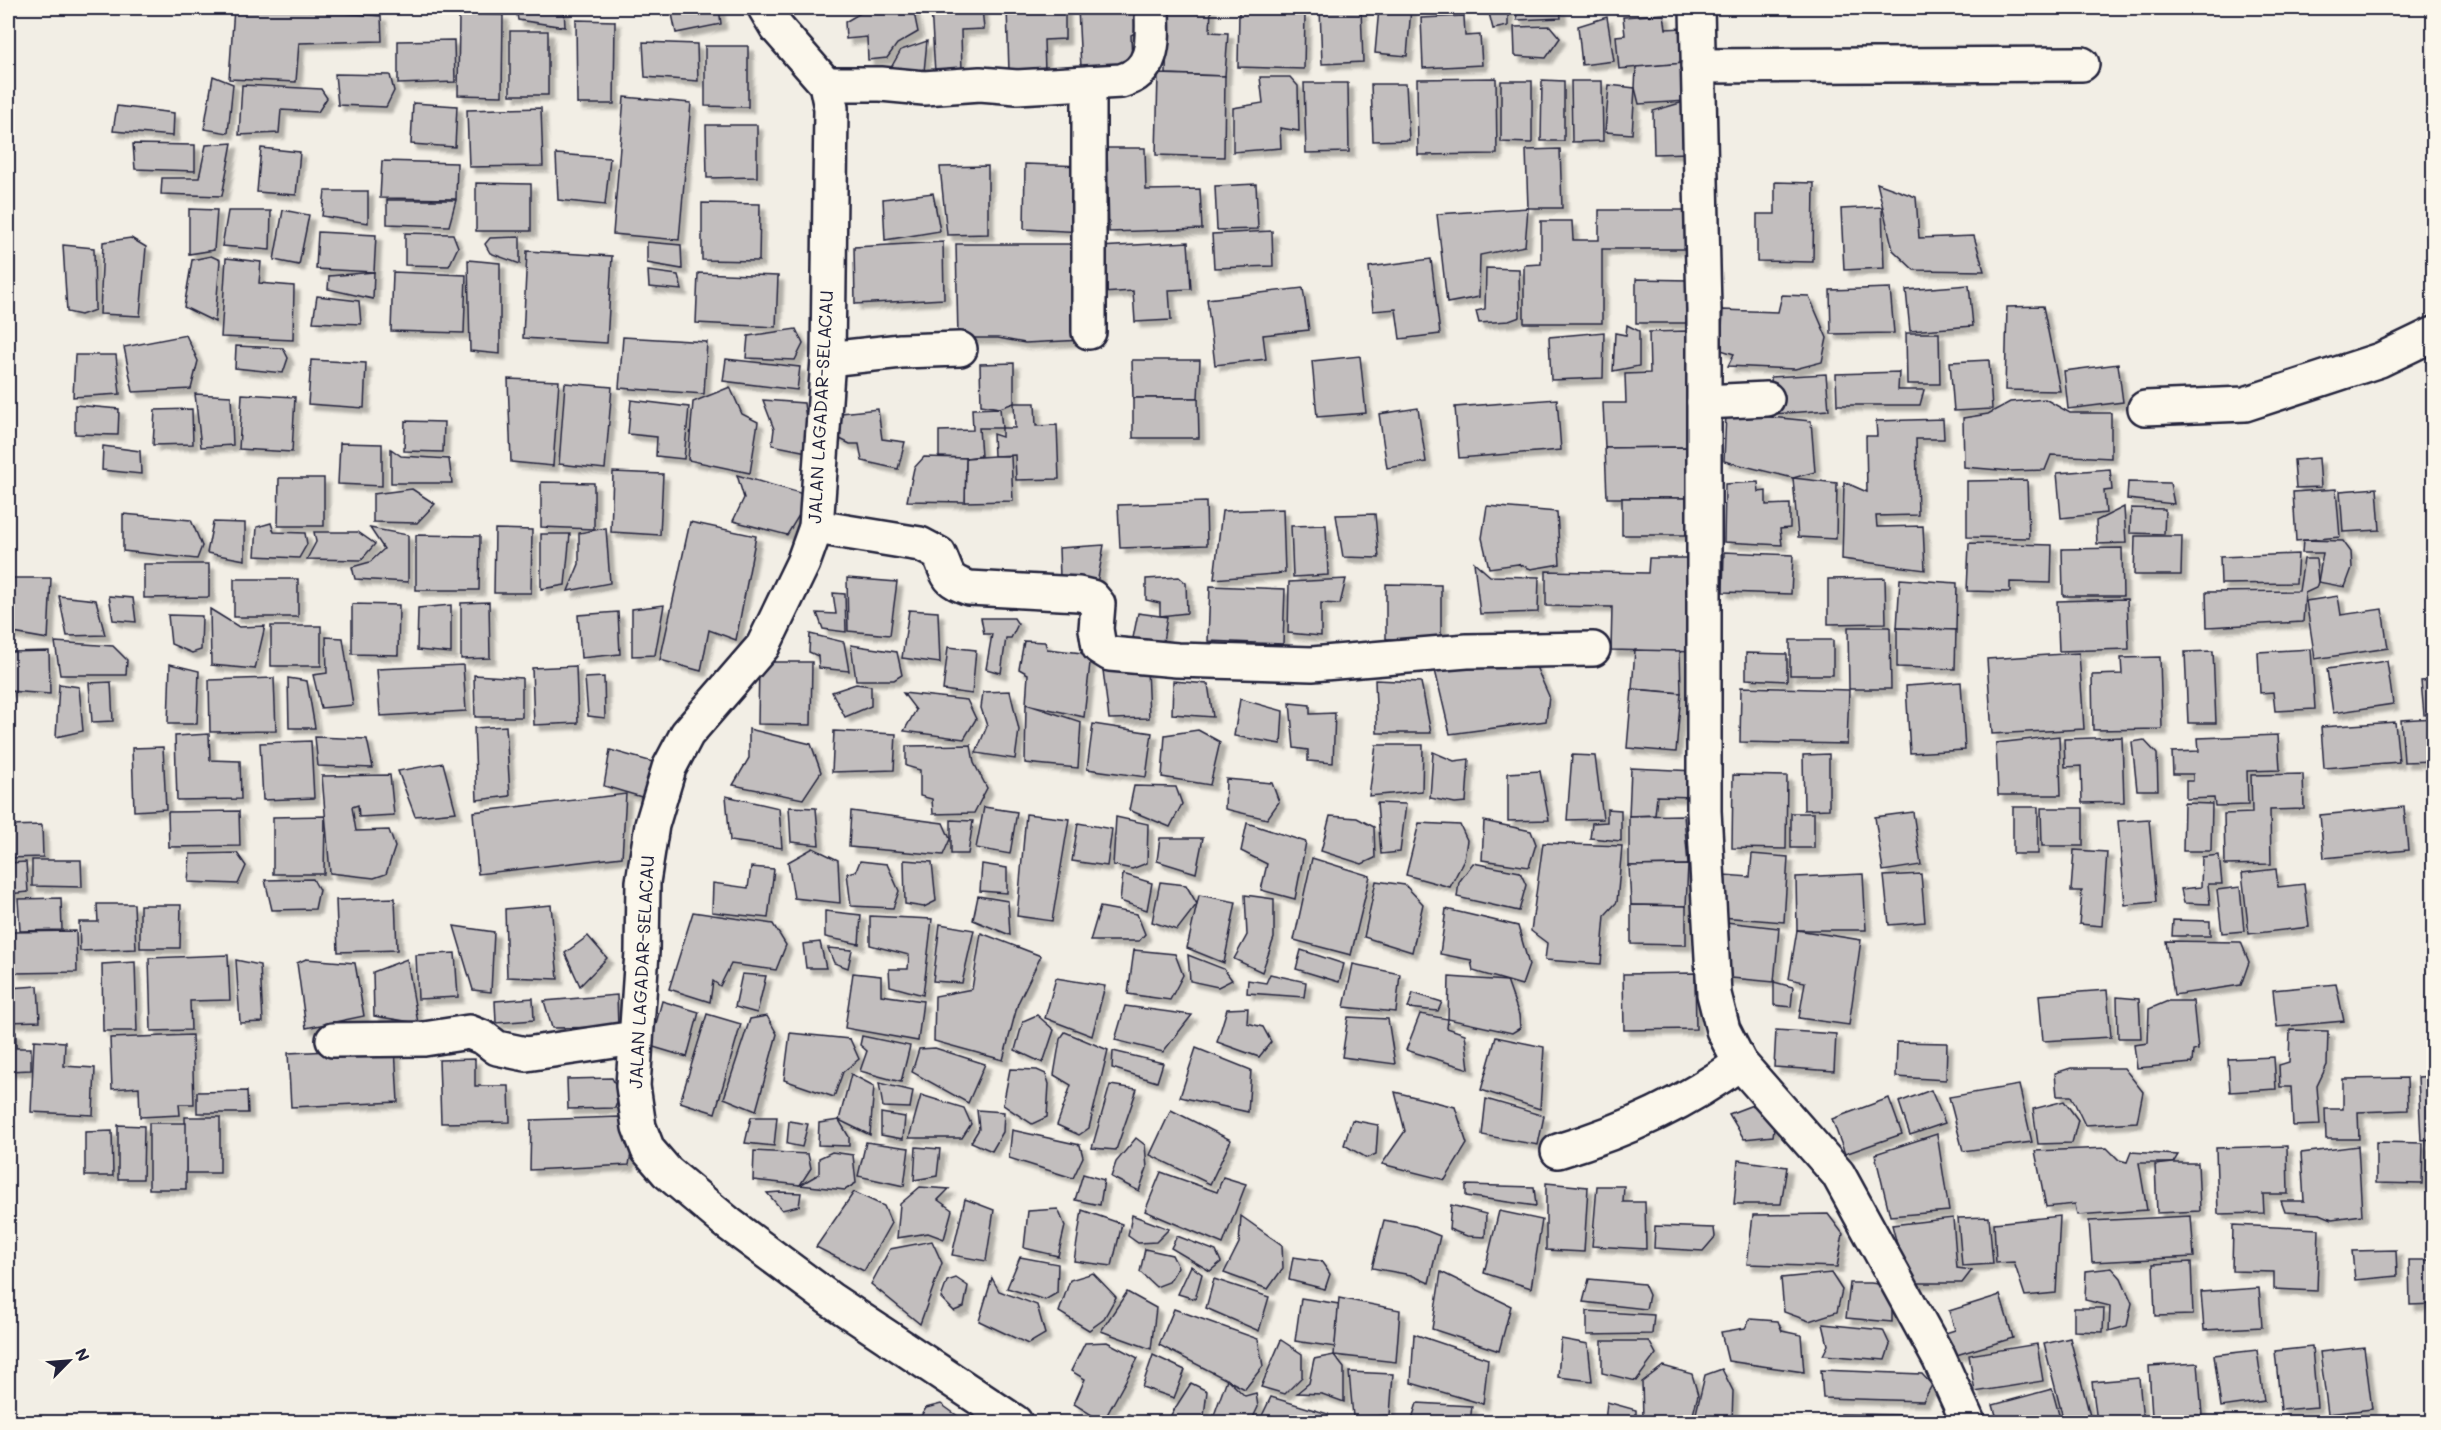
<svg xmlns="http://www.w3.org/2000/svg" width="2441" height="1430" font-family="Mali,sans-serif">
	<defs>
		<filter id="shadow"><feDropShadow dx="5.5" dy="5.5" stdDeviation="1.5" flood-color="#0004"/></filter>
	</defs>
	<rect width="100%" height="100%" fill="#f2eee5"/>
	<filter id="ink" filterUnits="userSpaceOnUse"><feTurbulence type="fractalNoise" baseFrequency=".0167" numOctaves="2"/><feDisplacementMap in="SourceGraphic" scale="12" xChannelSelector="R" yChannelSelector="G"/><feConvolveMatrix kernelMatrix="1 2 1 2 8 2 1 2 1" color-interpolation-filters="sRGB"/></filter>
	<g filter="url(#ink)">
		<g fill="#c2bebe" stroke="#22223b" stroke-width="1.5" filter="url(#shadow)">
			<polygon points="234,8 278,8 381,16 382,41 299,43 296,82 229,79"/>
			<polygon points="516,8 564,8 565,27 518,20"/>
			<polygon points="666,8 719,8 721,24 676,33 671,9"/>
			<polygon points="869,8 913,8 918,32 897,44 887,58 868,60 867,37 846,39 845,22"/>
			<polygon points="931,8 982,8 984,29 961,30 962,74 935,73"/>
			<polygon points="1007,8 1065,8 1065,39 1044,40 1045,71 1009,72"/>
			<polygon points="1078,8 1144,8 1145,28 1131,35 1132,66 1081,68"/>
			<polygon points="1167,8 1211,8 1210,32 1228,33 1225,76 1166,74"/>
			<polygon points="1361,8 1363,62 1322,64 1320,9"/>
			<polygon points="1379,8 1411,8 1407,56 1375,53"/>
			<polygon points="1477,8 1508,8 1508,26 1493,29 1488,9"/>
			<polygon points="1516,8 1560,8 1561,18 1517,20"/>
			<polygon points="1239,11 1305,14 1304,69 1238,67"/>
			<polygon points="459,14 503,15 502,96 458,95"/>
			<polygon points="1664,14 1666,29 1682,28 1685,63 1619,69 1616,36 1625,35 1623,17"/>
			<polygon points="1464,16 1465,36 1480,35 1482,65 1423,68 1421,18"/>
			<polygon points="1607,17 1614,61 1582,65 1578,26"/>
			<polygon points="576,20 615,21 614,104 577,104"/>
			<polygon points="1550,26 1560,38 1546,58 1515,56 1514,27"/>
			<rect x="510" y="31" width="38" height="64"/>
			<polygon points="454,40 455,82 398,84 398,41"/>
			<polygon points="927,41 923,82 888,73 901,50"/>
			<polygon points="643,42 697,44 698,81 645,77"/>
			<polygon points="705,46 748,46 748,107 705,106"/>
			<polygon points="1685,63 1687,101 1639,104 1635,88 1636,67"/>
			<polygon points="335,74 390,75 394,91 386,107 338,105"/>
			<polygon points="1158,74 1225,76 1224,157 1156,155"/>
			<polygon points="213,76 233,84 228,133 204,129"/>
			<polygon points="1260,77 1290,77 1298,86 1299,131 1280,128 1281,148 1233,152 1233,108 1263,103"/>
			<polygon points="1496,78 1497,154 1418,155 1417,79"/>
			<polygon points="1542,80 1564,81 1564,141 1541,141"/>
			<polygon points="1501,81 1532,81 1532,143 1501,142"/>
			<polygon points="1571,81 1602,81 1603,141 1572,142"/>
			<polygon points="1304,83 1348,83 1349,152 1306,153"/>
			<polygon points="1371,84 1406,84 1409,140 1373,141"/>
			<polygon points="242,85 321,89 327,98 318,112 281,110 279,133 239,135"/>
			<polygon points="1609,85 1635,88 1632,134 1605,132"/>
			<polygon points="624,97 691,103 679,240 613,234"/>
			<polygon points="1687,101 1688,153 1654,154 1653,111"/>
			<polygon points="413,103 457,106 455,147 411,144"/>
			<polygon points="117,106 174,113 173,136 113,131"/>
			<polygon points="541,108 543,166 469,167 467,110"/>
			<polygon points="706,125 757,125 757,177 707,178"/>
			<polygon points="232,143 222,196 161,194 162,178 199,178 206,145"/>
			<polygon points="133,144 195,145 195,171 135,169"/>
			<polygon points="261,148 300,152 296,195 257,192"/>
			<polygon points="1107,148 1145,148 1146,190 1200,189 1202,229 1109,232"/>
			<polygon points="1560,149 1562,208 1528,208 1526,150"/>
			<polygon points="556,154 610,158 605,205 558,200"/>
			<polygon points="382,161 457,163 456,199 380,198"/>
			<polygon points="1025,164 1085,166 1084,232 1024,229"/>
			<polygon points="988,166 988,234 947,235 940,167"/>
			<polygon points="1775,182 1814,183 1813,262 1757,261 1757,214 1775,214"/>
			<polygon points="476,183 531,184 531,231 476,231"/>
			<polygon points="1877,183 1916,197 1919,238 1974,236 1984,271 1914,270 1893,250"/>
			<polygon points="1256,184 1258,229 1217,230 1215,186"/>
			<polygon points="325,191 368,191 368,223 322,216"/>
			<polygon points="933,193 940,231 885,240 883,199"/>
			<polygon points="387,200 456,200 449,226 387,224"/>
			<polygon points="702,203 760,204 759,261 702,260"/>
			<polygon points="1882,207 1884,268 1844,270 1841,209"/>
			<polygon points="1528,208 1525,246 1480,255 1479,297 1447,303 1437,214"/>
			<polygon points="189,209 217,210 214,250 189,254"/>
			<polygon points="283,210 309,215 299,265 274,260"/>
			<polygon points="1599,210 1695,210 1695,249 1602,249 1602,323 1524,323 1524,265 1541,264 1541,221 1572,221 1573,240 1599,240"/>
			<polygon points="228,211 271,211 270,250 222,246"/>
			<polygon points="1272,231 1273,266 1214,268 1212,234"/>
			<polygon points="318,232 376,235 374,272 316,269"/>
			<polygon points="405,233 453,234 458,247 449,266 405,265"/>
			<polygon points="520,237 520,264 490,253 485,244 490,238"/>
			<polygon points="131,238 146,247 140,316 100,314 103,242"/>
			<polygon points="647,242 681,245 682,269 647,263"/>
			<polygon points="943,242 944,299 855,304 854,247"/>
			<polygon points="1188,242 1191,289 1169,290 1171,320 1135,322 1133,291 1102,293 1099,247"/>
			<polygon points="956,244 1080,244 1083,340 1025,343 998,338 958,338"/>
			<polygon points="63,245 94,248 95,310 81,315 67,312"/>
			<polygon points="527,251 612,256 607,343 523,338"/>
			<polygon points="211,256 220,260 215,322 184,307 192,260"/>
			<polygon points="226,258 261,262 259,283 294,286 293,340 221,337"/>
			<polygon points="1431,259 1440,334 1400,339 1396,309 1373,311 1369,267"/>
			<polygon points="468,260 500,263 500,354 470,351"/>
			<polygon points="1486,268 1519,269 1520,317 1509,321 1479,323 1476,311 1485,309"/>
			<polygon points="648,271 678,275 682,290 649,287"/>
			<polygon points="374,272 373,299 328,289 329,276"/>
			<polygon points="393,272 466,275 464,333 391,331"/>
			<polygon points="698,273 778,276 776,327 696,323"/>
			<polygon points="1636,279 1689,280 1688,323 1636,323"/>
			<polygon points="1969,285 1973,326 1910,331 1906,290"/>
			<polygon points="1303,288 1309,330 1263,335 1266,359 1215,365 1207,299"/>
			<polygon points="1890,288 1894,333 1831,334 1830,290"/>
			<polygon points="1782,295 1809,296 1827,338 1822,362 1795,369 1728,366 1734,354 1721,350 1723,310 1778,312"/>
			<polygon points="317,296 359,301 361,324 313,322"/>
			<polygon points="2043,306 2060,391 2005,390 2007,307"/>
			<polygon points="1627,325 1639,331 1639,366 1613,371 1615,333 1626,335"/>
			<polygon points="796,329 803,344 795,360 746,358 748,336"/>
			<polygon points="1687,331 1689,447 1605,448 1603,403 1626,403 1625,374 1650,373 1649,332"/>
			<polygon points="1604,332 1603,378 1551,380 1549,337"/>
			<polygon points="1906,333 1939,333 1940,384 1907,384"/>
			<polygon points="186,335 198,361 191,389 133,392 124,347"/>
			<polygon points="623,337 707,342 704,394 619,388"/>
			<polygon points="236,346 283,348 288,358 283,373 235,368"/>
			<polygon points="75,355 116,355 120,394 73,397"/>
			<polygon points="1360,356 1366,413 1317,417 1312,361"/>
			<polygon points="726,359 800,367 797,390 723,381"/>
			<polygon points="311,360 366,363 364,408 308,404"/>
			<polygon points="1132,360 1200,360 1198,398 1133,398"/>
			<polygon points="1989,360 1992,409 1954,411 1950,362"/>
			<polygon points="1014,363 1014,403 1000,408 981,405 980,364"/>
			<polygon points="2118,364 2123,402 2068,409 2064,371"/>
			<polygon points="1899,372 1898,390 1924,390 1920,405 1837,405 1836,374"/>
			<polygon points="1826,374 1829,410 1773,414 1771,377"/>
			<polygon points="508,379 559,381 553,466 511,462"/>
			<polygon points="565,383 612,387 605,469 559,464"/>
			<polygon points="730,387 742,414 758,422 750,473 688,460 693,402"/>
			<polygon points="195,394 231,396 233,445 201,447"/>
			<polygon points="242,394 295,397 292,452 239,449"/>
			<polygon points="1133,398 1198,398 1199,438 1133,438"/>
			<polygon points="1557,399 1561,450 1459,458 1455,407"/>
			<polygon points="2045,399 2070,413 2111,413 2111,458 2051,455 2045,470 2011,471 1964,467 1963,418 1988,414 2010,402"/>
			<polygon points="631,400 689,407 684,459 656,456 657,437 628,434"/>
			<polygon points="763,400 804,403 807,427 807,452 772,445 774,429"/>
			<polygon points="1014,403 1035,403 1036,426 1057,425 1059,479 1016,480 1015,455 994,456 993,434 1002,437 1002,428 1015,428"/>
			<polygon points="75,405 119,409 118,435 75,434"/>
			<polygon points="1000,408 1002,428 979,428 981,456 966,458 939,457 939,431 973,430 972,409"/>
			<polygon points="1418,408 1426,462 1387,468 1379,414"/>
			<polygon points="192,409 193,444 153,445 155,410"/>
			<polygon points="878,409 882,439 905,442 898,469 862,461 859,444 850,444 834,436 841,413"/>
			<polygon points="1726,413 1811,421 1815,472 1793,478 1724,461"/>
			<polygon points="1943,419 1944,439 1916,439 1918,515 1876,516 1877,527 1923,526 1925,570 1842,559 1844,482 1867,492 1866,436 1877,436 1876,421"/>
			<polygon points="405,421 444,422 443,452 404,451"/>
			<polygon points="340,443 382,444 382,486 338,484"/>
			<polygon points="103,446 140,451 141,474 102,470"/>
			<polygon points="1689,447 1689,498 1607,498 1605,448"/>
			<polygon points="391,449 401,456 449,459 452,483 391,483"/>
			<polygon points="994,456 1011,456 1013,501 965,502 966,458"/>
			<polygon points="924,457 966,458 965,502 907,501 914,468"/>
			<polygon points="2319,458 2321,487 2296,488 2294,460"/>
			<polygon points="2110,469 2112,490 2104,491 2106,513 2061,518 2057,473"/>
			<polygon points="613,472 663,474 660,535 611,532"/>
			<polygon points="737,475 800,493 804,507 787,535 733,521 744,498"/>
			<polygon points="279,478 324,478 324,526 278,526"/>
			<polygon points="1793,478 1837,483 1836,539 1798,537"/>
			<polygon points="2027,480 2029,538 1967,537 1967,481"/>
			<polygon points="541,482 594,483 594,529 541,527"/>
			<polygon points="1758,482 1759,492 1766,491 1766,505 1790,504 1790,528 1780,529 1782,545 1724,542 1725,484"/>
			<polygon points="2128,482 2170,483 2174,504 2127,499"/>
			<polygon points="2377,488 2380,530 2343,532 2340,491"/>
			<polygon points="412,489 435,504 417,523 373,522 373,494"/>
			<polygon points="2336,489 2340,537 2296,541 2293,492"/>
			<rect x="1622" y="498" width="67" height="37"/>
			<polygon points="1206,502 1207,545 1120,548 1118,505"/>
			<polygon points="1487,506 1557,512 1560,564 1531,569 1518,564 1489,568 1482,538"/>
			<polygon points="2124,507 2126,543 2097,544 2096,521"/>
			<polygon points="2131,508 2165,509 2164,534 2130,533"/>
			<polygon points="1283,509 1285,573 1214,579 1222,511"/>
			<polygon points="123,514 191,520 202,546 197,559 123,551"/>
			<polygon points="1375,514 1379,558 1343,557 1336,515"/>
			<polygon points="213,522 245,523 245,560 207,553"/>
			<polygon points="690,522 756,536 736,640 709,630 701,671 660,660"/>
			<polygon points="271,523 274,532 305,533 307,544 299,558 255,556 257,527"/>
			<polygon points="1326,525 1328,575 1293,577 1291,526"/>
			<polygon points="370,528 408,535 408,582 355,579 352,567 370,562 384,549"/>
			<polygon points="606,528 610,583 568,591 579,564 579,533"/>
			<polygon points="495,529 532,530 531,593 494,593"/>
			<polygon points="314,532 358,532 375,544 361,560 307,559 316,542"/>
			<polygon points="541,534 570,534 565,585 541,589"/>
			<polygon points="416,535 480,536 479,590 416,590"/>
			<polygon points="2135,536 2182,536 2181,575 2134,575"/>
			<polygon points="2303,540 2343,541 2351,552 2352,568 2345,587 2318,582 2323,553 2302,553"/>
			<polygon points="1969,543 2052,545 2051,583 2010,582 2010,592 1967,591"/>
			<polygon points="1104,545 1097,584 1060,578 1059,548"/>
			<polygon points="2122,548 2123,596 2063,596 2062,549"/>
			<polygon points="1724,552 1793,555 1791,594 1723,592"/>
			<polygon points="2298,554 2296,583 2221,584 2220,557"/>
			<polygon points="1649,558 1700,558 1699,652 1611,650 1612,607 1546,606 1546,571 1648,573"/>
			<polygon points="2304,559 2316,559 2318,582 2316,588 2305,593 2303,622 2207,627 2206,592 2299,591"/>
			<polygon points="1474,562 1490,576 1539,577 1538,612 1480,614"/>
			<polygon points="144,564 209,564 209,597 144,598"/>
			<polygon points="1179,577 1186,583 1187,613 1160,616 1160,603 1146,600 1146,579"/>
			<polygon points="8,578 51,578 48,639 8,632"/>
			<polygon points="847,578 897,582 890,635 848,631"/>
			<polygon points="1885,578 1886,623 1828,624 1828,579"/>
			<rect x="234" y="579" width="64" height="38"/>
			<polygon points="1346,579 1340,604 1321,603 1321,636 1288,633 1289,582"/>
			<polygon points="1900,579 1957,583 1956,630 1897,628"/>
			<polygon points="1386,584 1441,585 1441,639 1386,639"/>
			<polygon points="1210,586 1285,589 1283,644 1208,641"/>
			<polygon points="833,593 845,594 846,632 823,629 817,613 836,614"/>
			<polygon points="59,596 96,600 105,635 67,636"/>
			<polygon points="109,596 133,598 136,622 113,620"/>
			<polygon points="2338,596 2341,615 2382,609 2388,648 2315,659 2306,601"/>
			<polygon points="2127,599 2129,649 2059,651 2057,601"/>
			<polygon points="489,602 490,658 461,659 461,603"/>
			<polygon points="352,604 399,605 398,655 352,654"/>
			<polygon points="451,605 451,653 417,650 418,608"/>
			<polygon points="664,605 655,655 632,656 632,609"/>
			<polygon points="210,609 239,627 265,626 255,669 211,665"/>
			<polygon points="909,610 938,612 940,663 902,658"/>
			<polygon points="618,612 620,654 581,658 578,615"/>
			<polygon points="1138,613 1167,617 1162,648 1132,643"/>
			<polygon points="168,615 202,616 201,650 192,653 171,644"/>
			<polygon points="981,618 1014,618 1018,624 1011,638 1006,638 1001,673 986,669 992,634 984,634"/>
			<rect x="271" y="626" width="50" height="40"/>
			<polygon points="1848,627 1890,627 1891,689 1849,689"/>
			<polygon points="1897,628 1956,630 1955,669 1897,667"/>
			<polygon points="810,634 844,642 849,671 819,668 818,656 809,652"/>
			<polygon points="326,637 343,638 353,705 321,708 313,675 327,673"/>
			<rect x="1790" y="640" width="43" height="35"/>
			<polygon points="1024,641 1045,642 1047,649 1091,654 1084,717 1026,704 1028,674 1019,669"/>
			<polygon points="55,642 113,646 127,660 126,675 60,675"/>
			<polygon points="851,645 897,652 902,675 894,680 856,680"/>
			<polygon points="948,647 976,650 972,694 943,690"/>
			<polygon points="2311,649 2315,709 2275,711 2273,692 2260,693 2258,652"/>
			<polygon points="1635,650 1680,651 1681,693 1632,689"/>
			<polygon points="49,651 50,694 8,691 8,652"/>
			<polygon points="2213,651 2216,723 2188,723 2185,652"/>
			<polygon points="1746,653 1787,654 1787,681 1746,679"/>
			<polygon points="2079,653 2084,729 1992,734 1987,659"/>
			<polygon points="2160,657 2162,729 2093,730 2092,675 2122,674 2121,658"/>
			<polygon points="1533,660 1549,696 1546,721 1450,734 1434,666"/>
			<polygon points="2387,661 2393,704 2333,713 2327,669"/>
			<polygon points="759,662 812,662 811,725 758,724"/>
			<polygon points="170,664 199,671 197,724 168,724"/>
			<polygon points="463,665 466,711 380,716 377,669"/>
			<polygon points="576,666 578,723 534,725 532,668"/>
			<polygon points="1147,668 1149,718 1109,719 1103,670"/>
			<polygon points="474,675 522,678 522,717 475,717"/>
			<polygon points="604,677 605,718 588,716 585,678"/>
			<polygon points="274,678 276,731 210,732 209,680"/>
			<polygon points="288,678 307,681 315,728 289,728"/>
			<polygon points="1375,680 1421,682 1431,733 1377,733"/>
			<polygon points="2434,680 2434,714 2424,715 2421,681"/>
			<polygon points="1173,681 1208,684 1213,717 1172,714"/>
			<polygon points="111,682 113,721 92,722 89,683"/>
			<polygon points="1961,682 1965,750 1910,753 1906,686"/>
			<polygon points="59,684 79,687 83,731 56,737"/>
			<polygon points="856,684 871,686 871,706 845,717 832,692"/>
			<polygon points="1741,687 1849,690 1847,744 1740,742"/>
			<polygon points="1632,689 1681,693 1676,752 1627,748"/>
			<polygon points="1010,691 1019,730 1015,759 976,753 987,726 981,708 983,692"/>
			<polygon points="903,693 967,700 976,719 964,739 904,731 916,710"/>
			<polygon points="1240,699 1283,711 1281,744 1234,736"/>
			<polygon points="1290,703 1310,705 1310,714 1335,713 1333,763 1308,761 1308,750 1294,748"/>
			<polygon points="1026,704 1081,722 1078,768 1025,763"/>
			<polygon points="2434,718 2434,761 2404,762 2401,720"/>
			<polygon points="2395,722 2399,762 2324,768 2321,727"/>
			<polygon points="1093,724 1152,733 1146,777 1087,769"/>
			<polygon points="506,726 510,796 477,800 474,728"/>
			<polygon points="749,729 811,744 821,772 803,799 733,785 749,758"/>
			<polygon points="1198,730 1220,742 1210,785 1162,777 1165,735"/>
			<polygon points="834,731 896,734 894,770 832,772"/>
			<polygon points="209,734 210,760 240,761 241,799 177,800 175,736"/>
			<polygon points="2278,735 2280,770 2247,771 2248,805 2215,806 2214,798 2186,799 2186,781 2193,781 2193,774 2173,774 2172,752 2199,751 2198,738"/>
			<polygon points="2059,736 2061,795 1998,795 1996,743"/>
			<polygon points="315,737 367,739 373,768 318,766"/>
			<polygon points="2122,737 2124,802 2082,803 2081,766 2065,767 2064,739"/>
			<polygon points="2144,740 2157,754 2158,790 2137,790 2132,742"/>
			<polygon points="311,741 314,798 263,800 260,743"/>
			<polygon points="971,745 974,763 987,788 974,813 933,814 932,799 920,796 920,770 906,766 906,746"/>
			<polygon points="1376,745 1423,745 1422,791 1369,796"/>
			<polygon points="163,747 166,809 134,811 132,748"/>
			<polygon points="610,750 653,762 645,798 604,786"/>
			<polygon points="1433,752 1454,761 1469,759 1466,802 1455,803 1430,798"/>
			<polygon points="1829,754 1829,809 1804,810 1803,755"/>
			<polygon points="1572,755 1595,756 1603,819 1567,820"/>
			<polygon points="443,763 456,812 415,816 398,771"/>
			<polygon points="1631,768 1696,771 1695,797 1657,796 1655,815 1629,816"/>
			<polygon points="1540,771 1549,820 1508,821 1508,773"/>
			<polygon points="2303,774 2304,809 2270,810 2271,864 2225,865 2224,814 2252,813 2251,775"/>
			<polygon points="390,775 394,815 359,817 358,805 352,807 356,831 389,830 395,847 386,874 374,878 330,873 322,776"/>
			<polygon points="1733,775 1787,776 1786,849 1732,848"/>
			<polygon points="1226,779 1272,783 1279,802 1267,819 1225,809"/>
			<polygon points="1134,786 1176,787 1182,804 1170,827 1129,810"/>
			<polygon points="626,794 622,857 478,874 473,812"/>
			<polygon points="726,796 779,808 782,848 730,841"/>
			<polygon points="1377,803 1406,804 1400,852 1381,854"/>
			<polygon points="2184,803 2212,804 2211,851 2183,851"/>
			<polygon points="789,807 816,808 819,845 791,842"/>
			<polygon points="984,807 1017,812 1010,854 976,848"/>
			<rect x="2013" y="807" width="25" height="47"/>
			<polygon points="2404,807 2408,850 2324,858 2320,815"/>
			<polygon points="2041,808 2083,808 2083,846 2042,846"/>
			<polygon points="1607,809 1621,810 1621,841 1590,838 1592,823 1607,822"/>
			<polygon points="239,811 240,846 169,847 168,812"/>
			<polygon points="851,811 943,823 950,839 943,855 849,847"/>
			<polygon points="1913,812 1921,865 1883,871 1875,817"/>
			<rect x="1791" y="813" width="23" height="35"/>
			<polygon points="1026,814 1069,819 1052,921 1017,916"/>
			<polygon points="1684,815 1688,865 1629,866 1629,816"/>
			<polygon points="325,816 324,874 273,874 273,817"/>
			<polygon points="1330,816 1357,818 1374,827 1375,858 1362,864 1321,851"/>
			<polygon points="1116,817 1148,824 1147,863 1132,869 1113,865"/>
			<polygon points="2149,819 2156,902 2125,905 2118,821"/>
			<polygon points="951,820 973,821 968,854 951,854"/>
			<polygon points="1484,821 1531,831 1536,844 1529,867 1482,860"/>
			<polygon points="1078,823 1112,829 1107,866 1072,861"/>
			<polygon points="1247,823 1306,842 1295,899 1261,890 1267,864 1241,851"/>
			<polygon points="1419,823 1460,825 1467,840 1464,860 1450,887 1406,875"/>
			<polygon points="42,825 43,857 8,858 8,826"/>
			<polygon points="1160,838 1203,838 1196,873 1157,861"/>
			<polygon points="1543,843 1622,846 1617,902 1605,915 1601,964 1545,960 1547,943 1531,931"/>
			<polygon points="813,848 838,860 840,903 794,898 788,862"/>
			<polygon points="2074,850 2107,852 2102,926 2079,924 2082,891 2071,891"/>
			<polygon points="237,853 246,866 238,884 188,882 190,854"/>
			<polygon points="1752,854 1788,857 1784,922 1721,917 1724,875 1750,877"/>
			<polygon points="2219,855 2222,884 2208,884 2210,904 2184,903 2181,889 2201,887 2202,857"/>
			<polygon points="1312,858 1370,876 1351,955 1294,940"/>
			<polygon points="32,860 81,860 82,887 32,886"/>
			<polygon points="904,860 932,862 936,901 924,907 905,904"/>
			<polygon points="860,861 887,864 899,891 893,908 851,906 847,873 856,871"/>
			<polygon points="26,862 28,892 8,894 8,863"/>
			<polygon points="1473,863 1520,872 1526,885 1519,911 1457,897 1459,882"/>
			<polygon points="982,864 1007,868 1007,893 980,891"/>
			<polygon points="1688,865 1686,906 1631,905 1629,866"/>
			<polygon points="751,867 774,869 768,918 712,912 713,883 748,888"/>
			<polygon points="2276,869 2278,887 2304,884 2309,927 2249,934 2242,873"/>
			<polygon points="1123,874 1152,883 1147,910 1120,901"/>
			<polygon points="1863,874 1866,930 1797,930 1796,877"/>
			<polygon points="1921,874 1925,922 1889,925 1884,876"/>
			<polygon points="313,879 319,890 315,909 272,910 265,880"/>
			<polygon points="1376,881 1405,885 1423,904 1412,952 1364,937"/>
			<polygon points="1160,882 1186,885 1197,904 1177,930 1152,922"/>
			<polygon points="2240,887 2244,931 2222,933 2217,890"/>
			<polygon points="1199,895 1236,902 1224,963 1187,948"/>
			<polygon points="1245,895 1274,899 1274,938 1262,972 1234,959 1247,935"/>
			<polygon points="978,896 1008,901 1010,935 973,920"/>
			<polygon points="61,898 62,930 20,931 18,899"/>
			<polygon points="395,898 397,950 338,952 336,900"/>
			<polygon points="97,904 134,904 136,949 80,951 79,922 98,922"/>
			<polygon points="140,905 181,905 180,948 140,948"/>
			<polygon points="551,905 558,979 507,977 505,909"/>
			<polygon points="1631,905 1686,906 1686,945 1631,944"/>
			<polygon points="1100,907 1137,914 1145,934 1139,941 1090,941"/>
			<polygon points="1446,909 1518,926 1529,965 1522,985 1473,971 1471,960 1440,954"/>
			<polygon points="825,911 861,915 859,944 825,937"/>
			<polygon points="693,912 773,924 786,945 776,970 731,964 720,986 713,981 710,1002 669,989"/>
			<polygon points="870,916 932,919 923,995 890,986 889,969 908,969 909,955 870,945"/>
			<polygon points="2173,920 2210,921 2210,936 2172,936"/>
			<polygon points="1726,922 1779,928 1774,982 1721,977"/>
			<polygon points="940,924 974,930 962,983 933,981"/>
			<polygon points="454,926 494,932 491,992 473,990"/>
			<polygon points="1797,930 1861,940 1849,1025 1799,1018 1805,982 1789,979"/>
			<polygon points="76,931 77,972 14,973 13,932"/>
			<polygon points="981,933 1041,956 1018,1003 1003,1060 934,1041 935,996 972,989"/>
			<polygon points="588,936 607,958 580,986 565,953"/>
			<polygon points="2166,941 2241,942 2249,962 2241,985 2174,995"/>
			<polygon points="820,942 826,968 806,968 803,944"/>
			<polygon points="828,948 852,950 848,968 834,963"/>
			<polygon points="1134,950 1175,954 1183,975 1170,1000 1128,994"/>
			<polygon points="1301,950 1344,964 1339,982 1296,969"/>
			<polygon points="455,953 458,997 418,999 416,955"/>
			<polygon points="228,955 230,1000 190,1001 191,1030 151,1031 149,958"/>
			<polygon points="1188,955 1224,969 1232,980 1218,987 1190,981"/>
			<polygon points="306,959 355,963 364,1016 306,1028 297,963"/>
			<polygon points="407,959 418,1023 374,1016 373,972"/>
			<polygon points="236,960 260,965 263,1022 240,1023"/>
			<polygon points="135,962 137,1031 103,1031 102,964"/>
			<polygon points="1353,964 1400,974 1396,1012 1344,1007"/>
			<polygon points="853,973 881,976 881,995 923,1001 918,1041 845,1028"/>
			<polygon points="1695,973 1696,1029 1624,1030 1623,974"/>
			<polygon points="742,974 766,976 757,1013 735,1007"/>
			<polygon points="1270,974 1306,982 1304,997 1247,993 1248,980 1266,983"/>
			<polygon points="1449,977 1507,981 1519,1015 1520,1028 1512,1033 1448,1019"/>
			<polygon points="1056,978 1105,986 1092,1036 1045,1018"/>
			<polygon points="1774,982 1793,987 1791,1007 1774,1005"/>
			<polygon points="2336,984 2344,1021 2277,1027 2273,990"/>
			<polygon points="38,986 40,1021 8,1022 8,988"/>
			<polygon points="2107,990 2111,1037 2043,1041 2039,995"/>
			<polygon points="1413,993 1442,1002 1438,1011 1408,1008"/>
			<polygon points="617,995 618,1027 552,1028 544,1001"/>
			<polygon points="2117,997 2139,999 2141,1038 2118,1038"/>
			<polygon points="533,998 534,1020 496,1023 495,1001"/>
			<polygon points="662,1001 699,1012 687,1057 650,1046"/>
			<polygon points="2168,1001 2193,1001 2198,1050 2193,1051 2192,1063 2137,1068 2134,1045 2148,1043 2149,1009"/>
			<polygon points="1125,1006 1192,1015 1163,1052 1115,1040"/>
			<polygon points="1248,1008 1247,1023 1263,1027 1271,1042 1259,1057 1217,1042 1227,1009"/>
			<polygon points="707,1014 741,1024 715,1113 680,1102"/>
			<polygon points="1420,1014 1448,1019 1447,1028 1465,1034 1469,1069 1406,1050"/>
			<polygon points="1037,1015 1054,1030 1043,1063 1015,1050 1023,1021"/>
			<polygon points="767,1016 777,1034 756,1111 724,1098 750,1019"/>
			<polygon points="1348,1017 1388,1019 1395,1064 1342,1057"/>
			<polygon points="1776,1030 1836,1034 1834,1071 1774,1067"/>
			<polygon points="2290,1030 2328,1031 2327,1065 2317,1086 2320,1125 2293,1126 2291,1087 2280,1087 2279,1065 2289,1062"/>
			<polygon points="8,1032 16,1032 16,1048 31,1048 31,1070 8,1071"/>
			<polygon points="1065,1032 1108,1050 1089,1128 1079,1135 1057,1125 1071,1085 1054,1075 1060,1039"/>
			<polygon points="790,1033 850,1039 859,1059 843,1072 834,1097 784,1080"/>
			<polygon points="192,1035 194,1104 179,1104 180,1115 140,1117 139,1087 112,1089 110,1038"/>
			<polygon points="862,1036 910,1046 901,1082 860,1071 867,1051 860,1045"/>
			<polygon points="1496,1037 1544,1047 1540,1109 1481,1090"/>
			<polygon points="34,1040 65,1042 64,1066 95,1068 93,1115 31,1112"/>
			<polygon points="1897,1042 1947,1043 1946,1080 1896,1077"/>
			<polygon points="395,1048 398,1102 291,1107 288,1053"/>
			<polygon points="935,1048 985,1064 968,1103 912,1072 919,1049"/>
			<polygon points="1196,1048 1251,1070 1248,1112 1180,1097"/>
			<polygon points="1113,1051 1163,1063 1157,1082 1112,1068"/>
			<polygon points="2274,1057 2276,1089 2230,1092 2228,1059"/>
			<polygon points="475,1059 475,1086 509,1086 510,1122 441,1123 439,1060"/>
			<polygon points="2071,1068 2124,1068 2143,1092 2137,1122 2085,1125 2071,1096 2057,1096 2055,1073"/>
			<polygon points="1010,1069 1037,1070 1046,1074 1049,1084 1047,1117 1032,1124 1003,1105"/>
			<polygon points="851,1074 874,1086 870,1135 839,1120"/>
			<polygon points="2434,1076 2434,1139 2421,1140 2418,1077"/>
			<polygon points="612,1078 620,1094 615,1108 568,1109 567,1079"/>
			<polygon points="2407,1078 2408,1110 2358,1112 2359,1139 2326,1139 2325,1109 2343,1109 2343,1079"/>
			<polygon points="879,1083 913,1091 910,1108 883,1107"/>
			<polygon points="1110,1085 1137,1089 1116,1150 1092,1148"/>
			<polygon points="2019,1085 2032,1142 1963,1151 1949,1097"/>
			<polygon points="1931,1090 1945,1123 1910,1135 1899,1102"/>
			<polygon points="247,1091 248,1113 197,1113 197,1092"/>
			<polygon points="1395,1092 1455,1107 1467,1144 1445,1180 1382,1164 1405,1131"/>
			<polygon points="921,1095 964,1108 971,1124 962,1138 909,1138"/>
			<polygon points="1889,1098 1902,1134 1845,1154 1832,1119"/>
			<polygon points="1486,1099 1544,1116 1538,1145 1482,1135"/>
			<polygon points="2064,1101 2078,1120 2072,1143 2038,1144 2033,1109"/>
			<polygon points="1758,1103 1775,1121 1773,1136 1744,1139 1729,1114"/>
			<polygon points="977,1110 1004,1112 1003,1132 992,1151 971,1142 979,1129"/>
			<polygon points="1171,1110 1231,1140 1210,1184 1150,1155"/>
			<polygon points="881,1113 905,1117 903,1139 881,1135"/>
			<polygon points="185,1117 220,1117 220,1173 186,1173"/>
			<polygon points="619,1117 633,1141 629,1165 530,1170 531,1120"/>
			<polygon points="751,1117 777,1117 774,1146 745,1143"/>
			<polygon points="839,1120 849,1137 849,1146 818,1145 819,1123"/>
			<polygon points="1352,1120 1378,1125 1376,1154 1367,1158 1344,1145"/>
			<polygon points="789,1121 808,1124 802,1147 787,1144"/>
			<rect x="149" y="1123" width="37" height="66"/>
			<polygon points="118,1125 144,1126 143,1179 118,1179"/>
			<polygon points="1012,1130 1080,1145 1083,1157 1073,1178 1009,1158"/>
			<polygon points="112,1131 113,1176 85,1176 85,1132"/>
			<polygon points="1937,1134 1949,1211 1890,1216 1875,1154"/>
			<polygon points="1136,1138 1145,1145 1147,1168 1139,1191 1111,1177 1116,1162"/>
			<polygon points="866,1142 909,1148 904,1186 858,1176"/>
			<polygon points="2376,1142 2423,1143 2422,1184 2376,1183"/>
			<polygon points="2287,1146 2288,1194 2263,1194 2264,1213 2218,1214 2216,1148"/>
			<polygon points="2358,1146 2362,1215 2332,1219 2320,1214 2285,1212 2281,1201 2304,1201 2301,1153"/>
			<polygon points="916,1147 940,1149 937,1176 914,1180"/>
			<polygon points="2107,1148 2119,1160 2127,1162 2131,1152 2178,1155 2173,1163 2139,1163 2147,1210 2077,1215 2075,1204 2046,1207 2035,1151"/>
			<polygon points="754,1151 808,1154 811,1168 800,1185 753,1180"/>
			<polygon points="832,1152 853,1155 856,1183 845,1190 800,1185 819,1174 819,1158"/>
			<polygon points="1738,1160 1787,1167 1781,1204 1734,1204"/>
			<polygon points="2173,1163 2198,1163 2200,1211 2157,1213 2155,1165"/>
			<polygon points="1161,1172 1217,1192 1223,1177 1246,1184 1223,1244 1145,1211"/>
			<polygon points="1083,1174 1104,1180 1100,1205 1075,1200"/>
			<polygon points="1546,1183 1588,1187 1584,1252 1546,1250"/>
			<polygon points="1466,1185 1534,1187 1536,1206 1466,1196"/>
			<polygon points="1597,1186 1624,1186 1623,1202 1645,1202 1646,1249 1592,1246"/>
			<polygon points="920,1187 949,1189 938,1200 952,1210 944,1239 928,1233 897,1238 900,1204"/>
			<polygon points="780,1192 801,1193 799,1206 782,1210 767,1193"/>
			<polygon points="854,1192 884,1206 891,1223 864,1271 816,1247"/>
			<polygon points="965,1199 994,1210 986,1261 952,1255"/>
			<polygon points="1451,1205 1486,1214 1485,1237 1467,1236 1449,1229"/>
			<polygon points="1058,1209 1065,1226 1058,1256 1024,1248 1028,1211"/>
			<polygon points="1082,1210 1122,1224 1112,1266 1074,1261"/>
			<polygon points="1499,1211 1542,1220 1531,1288 1484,1273"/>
			<polygon points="1828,1214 1843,1234 1837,1267 1747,1264 1753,1215"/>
			<polygon points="1132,1215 1169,1229 1156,1242 1138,1243 1128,1236"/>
			<polygon points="1241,1216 1282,1245 1283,1268 1268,1289 1224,1273 1239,1243"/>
			<polygon points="2060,1216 2056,1293 2025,1296 2014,1262 1996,1263 1994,1223"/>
			<polygon points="2191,1216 2194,1257 2092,1262 2089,1221"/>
			<polygon points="1989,1217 1993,1264 1962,1266 1958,1218"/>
			<polygon points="1953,1218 1957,1268 1972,1270 1962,1283 1907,1283 1892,1225"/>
			<polygon points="1384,1220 1415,1226 1440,1236 1429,1283 1411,1275 1372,1268"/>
			<polygon points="2233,1225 2319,1229 2317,1291 2274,1289 2274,1272 2232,1271"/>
			<polygon points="1655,1226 1714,1228 1715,1237 1703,1251 1654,1248"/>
			<polygon points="1177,1236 1216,1251 1221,1262 1210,1271 1171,1248"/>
			<polygon points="932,1241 942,1263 920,1324 871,1284 890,1249"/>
			<polygon points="1145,1249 1172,1255 1178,1267 1169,1282 1156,1287 1140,1272"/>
			<polygon points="2396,1250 2397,1276 2355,1280 2352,1251"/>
			<polygon points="1020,1257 1058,1264 1057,1293 1045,1300 1007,1288"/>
			<polygon points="1293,1257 1321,1261 1330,1274 1325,1289 1289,1280"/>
			<polygon points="2409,1260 2434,1260 2434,1304 2410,1305"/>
			<polygon points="2191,1262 2193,1315 2155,1316 2153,1264"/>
			<polygon points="1191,1266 1202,1274 1195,1299 1178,1294"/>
			<polygon points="2112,1268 2121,1278 2132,1303 2127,1326 2109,1331 2110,1306 2085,1300 2086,1271"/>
			<polygon points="1441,1272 1511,1306 1499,1351 1432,1329"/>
			<polygon points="1093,1273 1116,1297 1103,1320 1089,1330 1059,1312 1070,1280"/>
			<polygon points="1831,1273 1842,1290 1837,1312 1809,1321 1784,1312 1781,1278"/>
			<polygon points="956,1278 968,1286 964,1307 954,1311 941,1298 947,1281"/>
			<polygon points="992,1278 999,1291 1037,1305 1045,1334 1028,1344 979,1321"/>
			<polygon points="1214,1279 1269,1297 1259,1331 1206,1308"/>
			<polygon points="1589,1279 1644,1284 1649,1295 1646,1309 1583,1302"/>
			<polygon points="1850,1283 1871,1283 1892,1286 1892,1322 1846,1318"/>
			<polygon points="2259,1288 2262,1327 2204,1330 2201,1292"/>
			<polygon points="1127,1292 1156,1308 1151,1349 1101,1331"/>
			<polygon points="2000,1295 2013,1338 1943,1359 1936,1336 1955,1330 1949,1311"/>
			<polygon points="1301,1298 1339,1304 1335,1347 1295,1341"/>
			<polygon points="1339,1298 1400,1310 1396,1362 1334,1355"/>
			<polygon points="2074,1308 2104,1308 2103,1332 2074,1331"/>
			<polygon points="1174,1309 1258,1339 1263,1366 1245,1389 1159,1345"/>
			<polygon points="1587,1311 1654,1315 1652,1334 1587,1335"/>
			<polygon points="1750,1319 1778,1321 1782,1331 1801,1335 1804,1372 1728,1361 1721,1332 1745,1328"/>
			<polygon points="1823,1324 1883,1330 1890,1345 1885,1360 1823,1355 1828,1345"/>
			<polygon points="1414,1334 1488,1359 1483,1404 1411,1383"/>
			<polygon points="2070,1338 2090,1416 2064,1422 2044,1344"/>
			<polygon points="1561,1339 1588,1344 1592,1381 1558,1377"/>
			<polygon points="1281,1340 1302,1354 1302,1377 1285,1394 1261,1387"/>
			<polygon points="1602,1341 1649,1341 1656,1354 1636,1381 1602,1373"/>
			<polygon points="1107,1342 1138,1358 1103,1422 1074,1404 1085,1379 1071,1371 1085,1343"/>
			<polygon points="2037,1344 2043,1381 1975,1392 1969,1355"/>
			<polygon points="2312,1347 2317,1407 2281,1410 2275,1351"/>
			<polygon points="2364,1347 2372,1409 2328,1414 2320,1352"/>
			<polygon points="2257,1350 2264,1401 2221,1407 2214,1355"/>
			<polygon points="1153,1355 1185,1370 1174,1398 1142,1387"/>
			<polygon points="1334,1355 1344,1368 1344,1402 1322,1394 1297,1393 1309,1383 1314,1359"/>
			<polygon points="2198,1363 2202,1415 2152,1417 2149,1366"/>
			<polygon points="1663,1366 1692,1374 1698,1395 1691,1422 1643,1418 1642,1382"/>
			<polygon points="1722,1369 1733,1391 1732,1422 1694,1422 1705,1375"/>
			<polygon points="1821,1370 1922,1374 1932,1385 1923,1401 1823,1398"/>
			<polygon points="1349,1372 1393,1374 1390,1415 1353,1417"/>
			<polygon points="2139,1378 2143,1422 2097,1422 2092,1382"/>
			<polygon points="1227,1379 1245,1396 1256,1393 1258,1407 1251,1422 1219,1422 1213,1418"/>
			<polygon points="1191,1383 1207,1391 1204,1416 1197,1422 1167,1421"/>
			<polygon points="2052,1389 2061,1422 1998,1422 1993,1405"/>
			<polygon points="1271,1397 1328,1414 1326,1422 1259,1422"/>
			<polygon points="1607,1402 1636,1410 1636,1422 1605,1422"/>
			<polygon points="1417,1403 1472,1406 1470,1422 1411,1422"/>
			<polygon points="941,1404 966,1422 917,1422 926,1408"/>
			<polygon points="1128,1414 1148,1422 1124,1422"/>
			<polygon points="1841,1414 1918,1415 1921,1422 1844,1422"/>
		</g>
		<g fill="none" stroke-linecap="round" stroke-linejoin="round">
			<defs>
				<g id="minor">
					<polyline points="1697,8 1704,310 1704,811 1714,994 1723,1030 1740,1063 1838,1174 1939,1358 1968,1422"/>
					<polyline points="1698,66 2082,64"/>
					<polyline points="1089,83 1089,332"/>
					<path d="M 826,84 L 881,84 L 924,88 L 980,84 L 1017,87 L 1121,81 C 1155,72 1153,41 1152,12"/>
					<polyline points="828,359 901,351 960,349"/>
					<polyline points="1704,402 1767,399"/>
					<polyline points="2145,408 2245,404 2380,360 2434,334"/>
					<path d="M 816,527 L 920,544 L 939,554 C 949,576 945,580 969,588 L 1079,594 L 1092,597 L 1098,604 L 1096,629 L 1099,647 L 1110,654 L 1177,660 L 1312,664 L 1467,651 L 1593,649"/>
					<polyline points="333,1040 424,1039 469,1032 484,1038 497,1048 526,1054 635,1038"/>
					<path d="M 1558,1151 C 1622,1132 1686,1103 1740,1063"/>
				</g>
				<polyline id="tertiary" points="765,8 777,28 826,84 831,108 828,359 816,527 803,563 763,646 687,734 669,768 652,825 643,882 642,952 633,1086 639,1127 648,1150 667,1172 729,1224 830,1299 1015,1422"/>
			</defs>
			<use href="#minor" stroke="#22223b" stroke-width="38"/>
			<use href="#tertiary" stroke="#22223b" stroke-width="38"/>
			<use href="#minor" stroke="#fbf7ec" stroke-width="33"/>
			<use href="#tertiary" stroke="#fbf7ec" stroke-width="33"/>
		</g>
	</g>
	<g text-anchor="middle" stroke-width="4.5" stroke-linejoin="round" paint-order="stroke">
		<g font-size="18" fill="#22223b" stroke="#fbf7ec">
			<text transform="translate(821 407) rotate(-87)" y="6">JALAN LAGADAR-SELACAU</text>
			<text transform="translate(642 972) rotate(-87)" y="6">JALAN LAGADAR-SELACAU</text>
		</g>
	</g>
	<rect width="2441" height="1430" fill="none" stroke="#fbf7ec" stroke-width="30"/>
	<rect x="15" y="15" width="2411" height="1400" fill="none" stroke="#22223b" stroke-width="2" filter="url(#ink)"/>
	<g transform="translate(69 1361) rotate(65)" stroke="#fbf7ec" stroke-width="4.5" paint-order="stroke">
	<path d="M0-4.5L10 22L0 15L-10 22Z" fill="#22223b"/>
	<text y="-9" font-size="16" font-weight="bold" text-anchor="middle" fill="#22223b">N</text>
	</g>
</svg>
